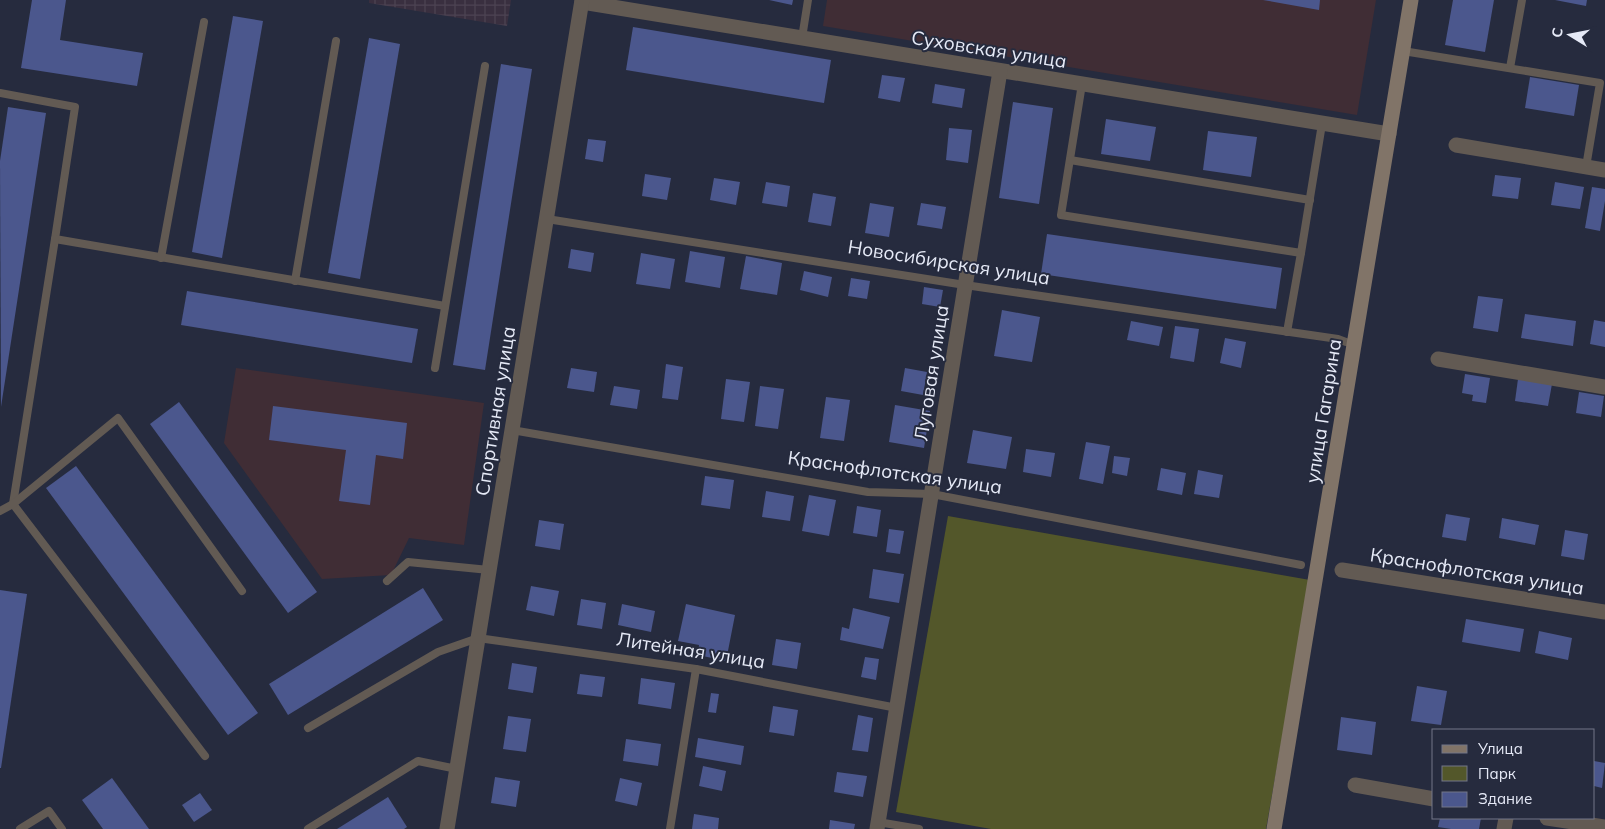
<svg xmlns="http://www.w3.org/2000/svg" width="1605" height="829" font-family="Mulish,sans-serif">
	<defs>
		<pattern id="industrial-grid" width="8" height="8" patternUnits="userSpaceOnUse" patternTransform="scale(1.25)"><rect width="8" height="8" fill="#392f3f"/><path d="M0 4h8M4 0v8" fill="none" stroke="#4c4352"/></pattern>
	</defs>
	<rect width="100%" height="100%" fill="#262b3e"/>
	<polygon fill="url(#industrial-grid)" points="369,0 511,0 507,26 369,3"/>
	<g fill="#402d35">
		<polygon points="827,0 1376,0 1357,115 823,26"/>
		<polygon points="236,368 484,403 464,545 409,538 391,575 322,579 224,443"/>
	</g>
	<polygon fill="#53572a" points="948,516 1310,580 1266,829 991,829 896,812"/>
	<g fill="#4b578d">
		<polygon points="32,0 66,0 60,40 143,53 137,86 21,68"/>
		<polygon points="769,0 793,0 792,5"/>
		<polygon points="1263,0 1320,0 1319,10"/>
		<polygon points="1453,0 1494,0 1485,52 1445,45"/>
		<polygon points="1555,0 1587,0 1586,6"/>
		<polygon points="233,16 263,21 222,258 192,252"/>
		<polygon points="633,27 831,60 824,103 626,70"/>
		<polygon points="369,38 400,44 360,279 328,273"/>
		<polygon points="501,64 532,69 485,370 453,365"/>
		<polygon points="882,75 905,78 900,102 878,98"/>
		<polygon points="1530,77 1579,85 1574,116 1525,108"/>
		<polygon points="935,84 965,89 962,108 932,103"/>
		<polygon points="1013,102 1053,108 1039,204 999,198"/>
		<polygon points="8,107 46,113 1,407 0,161"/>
		<polygon points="1106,119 1156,127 1150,161 1101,154"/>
		<polygon points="949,128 972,130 968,163 946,160"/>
		<polygon points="1208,131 1257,137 1251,177 1203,170"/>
		<polygon points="588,139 606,141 603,162 585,159"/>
		<polygon points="645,174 671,178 667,200 642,196"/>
		<polygon points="1495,175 1521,178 1518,199 1492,196"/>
		<polygon points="714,178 740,182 736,205 710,200"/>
		<polygon points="766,182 790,186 787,207 762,203"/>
		<polygon points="1555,182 1584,187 1580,209 1551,205"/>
		<polygon points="1592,187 1605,189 1605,201 1600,231 1585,228"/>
		<polygon points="813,193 836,197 831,226 808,222"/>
		<polygon points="870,203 894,207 889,237 865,233"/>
		<polygon points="921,203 946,207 942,229 917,225"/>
		<polygon points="1047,234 1282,268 1276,309 1041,274"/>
		<polygon points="571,249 594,253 591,272 568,268"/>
		<polygon points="690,251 725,257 720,288 685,282"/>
		<polygon points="641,253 675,259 670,289 636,284"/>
		<polygon points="746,256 782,263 777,295 740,289"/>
		<polygon points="804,271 832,277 828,297 800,290"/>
		<polygon points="851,278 870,281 867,299 848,296"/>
		<polygon points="924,287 943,290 940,307 922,304"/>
		<polygon points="187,291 418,329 412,363 181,325"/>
		<polygon points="1478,296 1503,299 1498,332 1473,328"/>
		<polygon points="1002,310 1040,317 1032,362 994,356"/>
		<polygon points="1525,314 1576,321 1573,346 1521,338"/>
		<polygon points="1594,320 1605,322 1605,347 1590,344"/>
		<polygon points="1131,321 1163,327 1159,346 1127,340"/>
		<polygon points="1175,326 1199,329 1194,362 1170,358"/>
		<polygon points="1225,338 1246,342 1241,368 1220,363"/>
		<polygon points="666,364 683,367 678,400 662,398"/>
		<polygon points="571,368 597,372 594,392 567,388"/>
		<polygon points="905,368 927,372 923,395 901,391"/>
		<polygon points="1465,374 1490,378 1486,403 1472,401 1473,395 1462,393"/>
		<polygon points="726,379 750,382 744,422 721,419"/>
		<polygon points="1518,379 1552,384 1548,406 1515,401"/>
		<polygon points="614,386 640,390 637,409 610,405"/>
		<polygon points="760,386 784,389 778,429 755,426"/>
		<polygon points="1579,392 1604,396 1601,417 1576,413"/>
		<polygon points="826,397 850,400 844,441 820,438"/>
		<polygon points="179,402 317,592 288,613 150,424"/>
		<polygon points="895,405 930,411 924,448 889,442"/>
		<polygon points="273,406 407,423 403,459 376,455 370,505 339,501 346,450 269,440"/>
		<polygon points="973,430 1012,437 1006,469 967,463"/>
		<polygon points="1086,442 1110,446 1103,484 1079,479"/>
		<polygon points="1026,449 1055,453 1051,477 1023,472"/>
		<polygon points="1114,456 1130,458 1127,476 1112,473"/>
		<polygon points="76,466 258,713 228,735 46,488"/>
		<polygon points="1161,468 1186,473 1182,495 1157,490"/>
		<polygon points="1198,470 1223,475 1219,498 1194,494"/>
		<polygon points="705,476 734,480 730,509 701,505"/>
		<polygon points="766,491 794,496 790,521 762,517"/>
		<polygon points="809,495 836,500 829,536 802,531"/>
		<polygon points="857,506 881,510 877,537 853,533"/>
		<polygon points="1446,514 1470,518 1466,541 1442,537"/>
		<polygon points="1502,518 1539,525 1535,545 1499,538"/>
		<polygon points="539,520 564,524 560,550 535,546"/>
		<polygon points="889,529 904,531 900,554 886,552"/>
		<polygon points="1565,530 1588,534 1584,560 1561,556"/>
		<polygon points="873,569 904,574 899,603 869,598"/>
		<polygon points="531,586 559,591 554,616 526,610"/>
		<polygon points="423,588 443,620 288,715 269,684"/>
		<polygon points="0,590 27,594 1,768 0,768"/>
		<polygon points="581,599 606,603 602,629 577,625"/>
		<polygon points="622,604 655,611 651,632 618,625"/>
		<polygon points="686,604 735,615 726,661 698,655 699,645 678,641"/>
		<polygon points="853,608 890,617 883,649 840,640 842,627 849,629"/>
		<polygon points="1466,619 1524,629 1520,652 1462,642"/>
		<polygon points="1539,631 1572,638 1568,660 1535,653"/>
		<polygon points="776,639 801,643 797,669 772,665"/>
		<polygon points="865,657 879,659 876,680 861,677"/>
		<polygon points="512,663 537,667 533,693 508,689"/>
		<polygon points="580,674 605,677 602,697 577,694"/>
		<polygon points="641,678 675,683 671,709 638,704"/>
		<polygon points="1417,686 1447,691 1441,725 1411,721"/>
		<polygon points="711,693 719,694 716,713 708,712"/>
		<polygon points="773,706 798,710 794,736 769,732"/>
		<polygon points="858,715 873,718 868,752 852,750"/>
		<polygon points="508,716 531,719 526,752 503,749"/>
		<polygon points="1341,717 1376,722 1372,755 1337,750"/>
		<polygon points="698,738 744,746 741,765 695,757"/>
		<polygon points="626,739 661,744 658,766 623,761"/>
		<polygon points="1594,761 1605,763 1602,788 1594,786"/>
		<polygon points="703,766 726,771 722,791 699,786"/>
		<polygon points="837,772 867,776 863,797 834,792"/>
		<polygon points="495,777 520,781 516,807 491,803"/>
		<polygon points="112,778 149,829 103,829 82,800"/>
		<polygon points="620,778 642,783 637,806 615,801"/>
		<polygon points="200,793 212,810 194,822 182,805"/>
		<polygon points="388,797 407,827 404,829 337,829"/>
		<polygon points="694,814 719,818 718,829 692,829"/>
		<polygon points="1440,818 1481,818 1479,829 1451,829 1438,827"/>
		<polygon points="830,820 855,824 854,829 829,829"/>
	</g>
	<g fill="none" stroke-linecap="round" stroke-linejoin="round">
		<g stroke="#625a53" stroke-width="8">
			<polyline points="802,38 808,0"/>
			<polyline points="1403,51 1600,83 1586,167"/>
			<polyline points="1510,68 1522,0"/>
			<polyline points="1082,84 1061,215 1301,253 1322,124"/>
			<polyline points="0,93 75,107 55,239 445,306"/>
			<polyline points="1070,160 1310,200"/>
			<polyline points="547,219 965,285 1338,339 1346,342"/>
			<polyline points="55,239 13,504 205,756"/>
			<polyline points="161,258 204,22"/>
			<polyline points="295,281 336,41"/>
			<polyline points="1287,332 1301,253"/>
			<polyline points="435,368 485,66"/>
			<polyline points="512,430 868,492 932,494 1301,565"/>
			<polyline points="0,511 13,504 118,418 242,591"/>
			<polyline points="387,581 408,562 489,570"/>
			<polyline points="308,728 438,652 478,638 696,669 897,708"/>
			<polyline points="878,822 919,829"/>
			<polyline points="20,829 49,811 62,829"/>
			<polyline points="308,829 418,761 457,769"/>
			<polyline points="670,829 696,669"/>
		</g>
		<g stroke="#625a53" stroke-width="15">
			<polyline points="582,2 1389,134"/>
			<polyline points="1456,145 1605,170"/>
			<polyline points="1438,359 1605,387"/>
			<polyline points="1342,570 1605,612"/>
			<polyline points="1355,785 1434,799"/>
			<polyline points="1547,818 1605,827"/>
			<polyline points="447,829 582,0"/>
			<polyline points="877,829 1000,71"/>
			<polyline points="1504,829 1506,818"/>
		</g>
		<polyline stroke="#817468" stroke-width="15" points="1274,829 1411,0"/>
	</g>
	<g text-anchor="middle" stroke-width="4" stroke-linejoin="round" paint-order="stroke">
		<g font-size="19" fill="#e6eaf7" stroke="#262b3e">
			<text transform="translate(989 49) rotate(9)" y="7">Суховская улица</text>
			<text transform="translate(949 262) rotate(9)" y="7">Новосибирская улица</text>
			<text transform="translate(931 373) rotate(-81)" y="7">Луговая улица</text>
			<text transform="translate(495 411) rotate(-81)" y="7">Спортивная улица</text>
			<text transform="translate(1323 411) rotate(-81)" y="7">улица Гагарина</text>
			<text transform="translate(895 472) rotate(8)" y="7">Краснофлотская улица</text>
			<text transform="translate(1477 571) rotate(9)" y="7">Краснофлотская улица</text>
			<text transform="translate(691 650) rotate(9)" y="7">Литейная улица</text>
		</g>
	</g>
	<rect x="1432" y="729" width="162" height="90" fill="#262b3e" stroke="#737788"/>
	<rect x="1442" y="745" width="25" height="8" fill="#817468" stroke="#737788"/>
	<text x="1478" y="754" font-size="15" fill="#e6eaf7">Улица</text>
	<rect x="1442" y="766" width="25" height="15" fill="#53572a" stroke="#737788"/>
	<text x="1478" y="779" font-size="15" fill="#e6eaf7">Парк</text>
	<rect x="1442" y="792" width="25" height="15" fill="#4b578d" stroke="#737788"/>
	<text x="1478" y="804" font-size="15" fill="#e6eaf7">Здание</text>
	<g transform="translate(1570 35) rotate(280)" stroke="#262b3e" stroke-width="4" paint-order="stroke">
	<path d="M0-4L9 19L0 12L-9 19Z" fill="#e6eaf7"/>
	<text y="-8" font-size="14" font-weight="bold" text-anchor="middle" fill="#e6eaf7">С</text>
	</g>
</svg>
